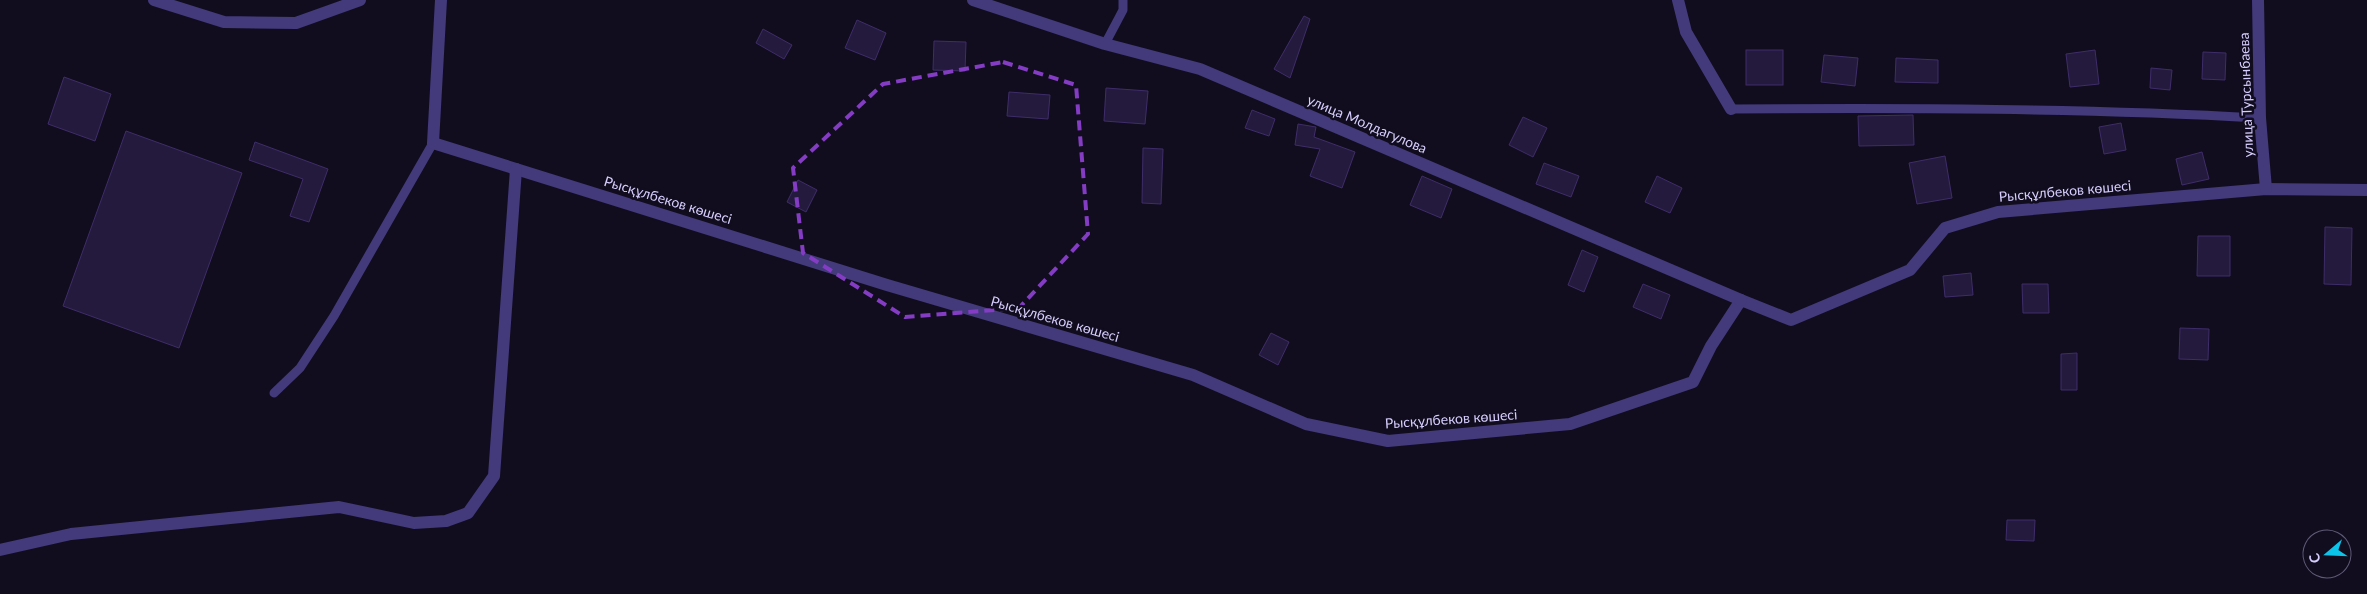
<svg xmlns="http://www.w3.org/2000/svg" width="2367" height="594" font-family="Lato,sans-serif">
	<rect width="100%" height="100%" fill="#110d1e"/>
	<g fill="#241a3e" stroke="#3e2d69">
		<polygon points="1304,16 1310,19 1290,78 1274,69"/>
		<polygon points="857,20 886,33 875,60 845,48"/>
		<polygon points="763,29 792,45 784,59 756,43"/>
		<polygon points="934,41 966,42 965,71 933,70"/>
		<rect x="1746" y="50" width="37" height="35"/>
		<polygon points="2095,50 2099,84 2070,87 2066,54"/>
		<polygon points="2203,52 2226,53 2225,80 2202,79"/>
		<polygon points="1824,55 1858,58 1855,86 1821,82"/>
		<polygon points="1896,58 1938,60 1938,83 1895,82"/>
		<polygon points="2151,68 2172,70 2170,90 2150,88"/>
		<polygon points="64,77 111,94 95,141 48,124"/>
		<polygon points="1106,88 1148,91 1145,124 1104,121"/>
		<polygon points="1009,92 1050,95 1048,119 1007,116"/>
		<polygon points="1252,110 1275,119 1269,136 1245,128"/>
		<polygon points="1913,115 1914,145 1859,146 1858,116"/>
		<polygon points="1523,117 1547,128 1533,157 1509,145"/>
		<polygon points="2121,123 2126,150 2104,154 2099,127"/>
		<polygon points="1298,124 1316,127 1314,137 1355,152 1342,188 1310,176 1320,149 1295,145"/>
		<polygon points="126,131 242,173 179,348 63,306"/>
		<polygon points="255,142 328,169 309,222 290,216 303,179 249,160"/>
		<polygon points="1143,148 1163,149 1161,204 1142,203"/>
		<polygon points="2202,152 2209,179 2182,185 2176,159"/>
		<polygon points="1945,156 1952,198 1917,204 1909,163"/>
		<polygon points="1544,163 1579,176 1571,197 1536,184"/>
		<polygon points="1422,176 1452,189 1441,218 1410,205"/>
		<polygon points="1657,176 1682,188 1670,213 1645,202"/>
		<polygon points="798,180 817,190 806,212 787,202"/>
		<polygon points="2325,227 2352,228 2351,285 2324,284"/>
		<polygon points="2198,236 2230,236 2230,276 2197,276"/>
		<polygon points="1582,250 1598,257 1584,292 1568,285"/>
		<polygon points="1971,273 1973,295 1945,297 1943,276"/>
		<polygon points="1643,284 1670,295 1661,319 1633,307"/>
		<polygon points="2022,284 2048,284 2049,313 2023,313"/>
		<polygon points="2180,328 2209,329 2208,360 2179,359"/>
		<polygon points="1271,333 1289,342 1278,365 1259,355"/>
		<polygon points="2077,353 2077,390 2061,390 2061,354"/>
		<polygon points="2007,520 2035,520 2034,541 2006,540"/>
	</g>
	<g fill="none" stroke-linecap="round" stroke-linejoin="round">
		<g stroke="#423a7b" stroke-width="9">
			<polyline points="1105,44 1123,10 1123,0"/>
			<path d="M 1731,109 C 1907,108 2084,108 2260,118"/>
			<polyline points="274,393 300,368 334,316 433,143"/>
		</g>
		<g stroke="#423a7b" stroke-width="12">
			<polyline points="154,0 224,22 296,23 360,0"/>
			<polyline points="441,0 433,143 887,285 1193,375 1306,424 1388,441 1570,424 1693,382 1711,346 1741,300 1791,320 1910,270 1945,228 1998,212 2266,189 2367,190"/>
			<polyline points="973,0 1105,44 1200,69 1741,300"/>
			<polyline points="1678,0 1686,32 1731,109"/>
			<polyline points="2258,0 2260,118 2266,189"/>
			<polyline points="0,550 71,534 339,507 414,523 446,521 468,513 494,476 516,169"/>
		</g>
	</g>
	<path fill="none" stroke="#843cc5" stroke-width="4" stroke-dasharray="10 6" stroke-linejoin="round" d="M 1003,62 L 1076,85 L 1088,234 L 1019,308 L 905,317 L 803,253 L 793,168 L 883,84 Z"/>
	<g text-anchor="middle" stroke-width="5" stroke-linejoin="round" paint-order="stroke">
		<g font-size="14" fill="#d6cdfd" stroke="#110d1e">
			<text transform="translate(2246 95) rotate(-92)" y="5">улица Турсынбаева</text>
			<text transform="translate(1367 124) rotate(23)" y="5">улица Молдагулова</text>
			<text transform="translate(2065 191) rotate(-5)" y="5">Рысқұлбеков көшесі</text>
			<text transform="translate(668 200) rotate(17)" y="5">Рысқұлбеков көшесі</text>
			<text transform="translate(1055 319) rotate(16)" y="5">Рысқұлбеков көшесі</text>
			<text transform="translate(1451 419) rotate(-4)" y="5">Рысқұлбеков көшесі</text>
		</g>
	</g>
	<g transform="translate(2327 554) rotate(251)"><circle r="24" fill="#110d1e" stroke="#605a77"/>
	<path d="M0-4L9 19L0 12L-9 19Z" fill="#0cc3ea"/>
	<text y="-8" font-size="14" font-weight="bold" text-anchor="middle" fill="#d6cdfd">С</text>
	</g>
</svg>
